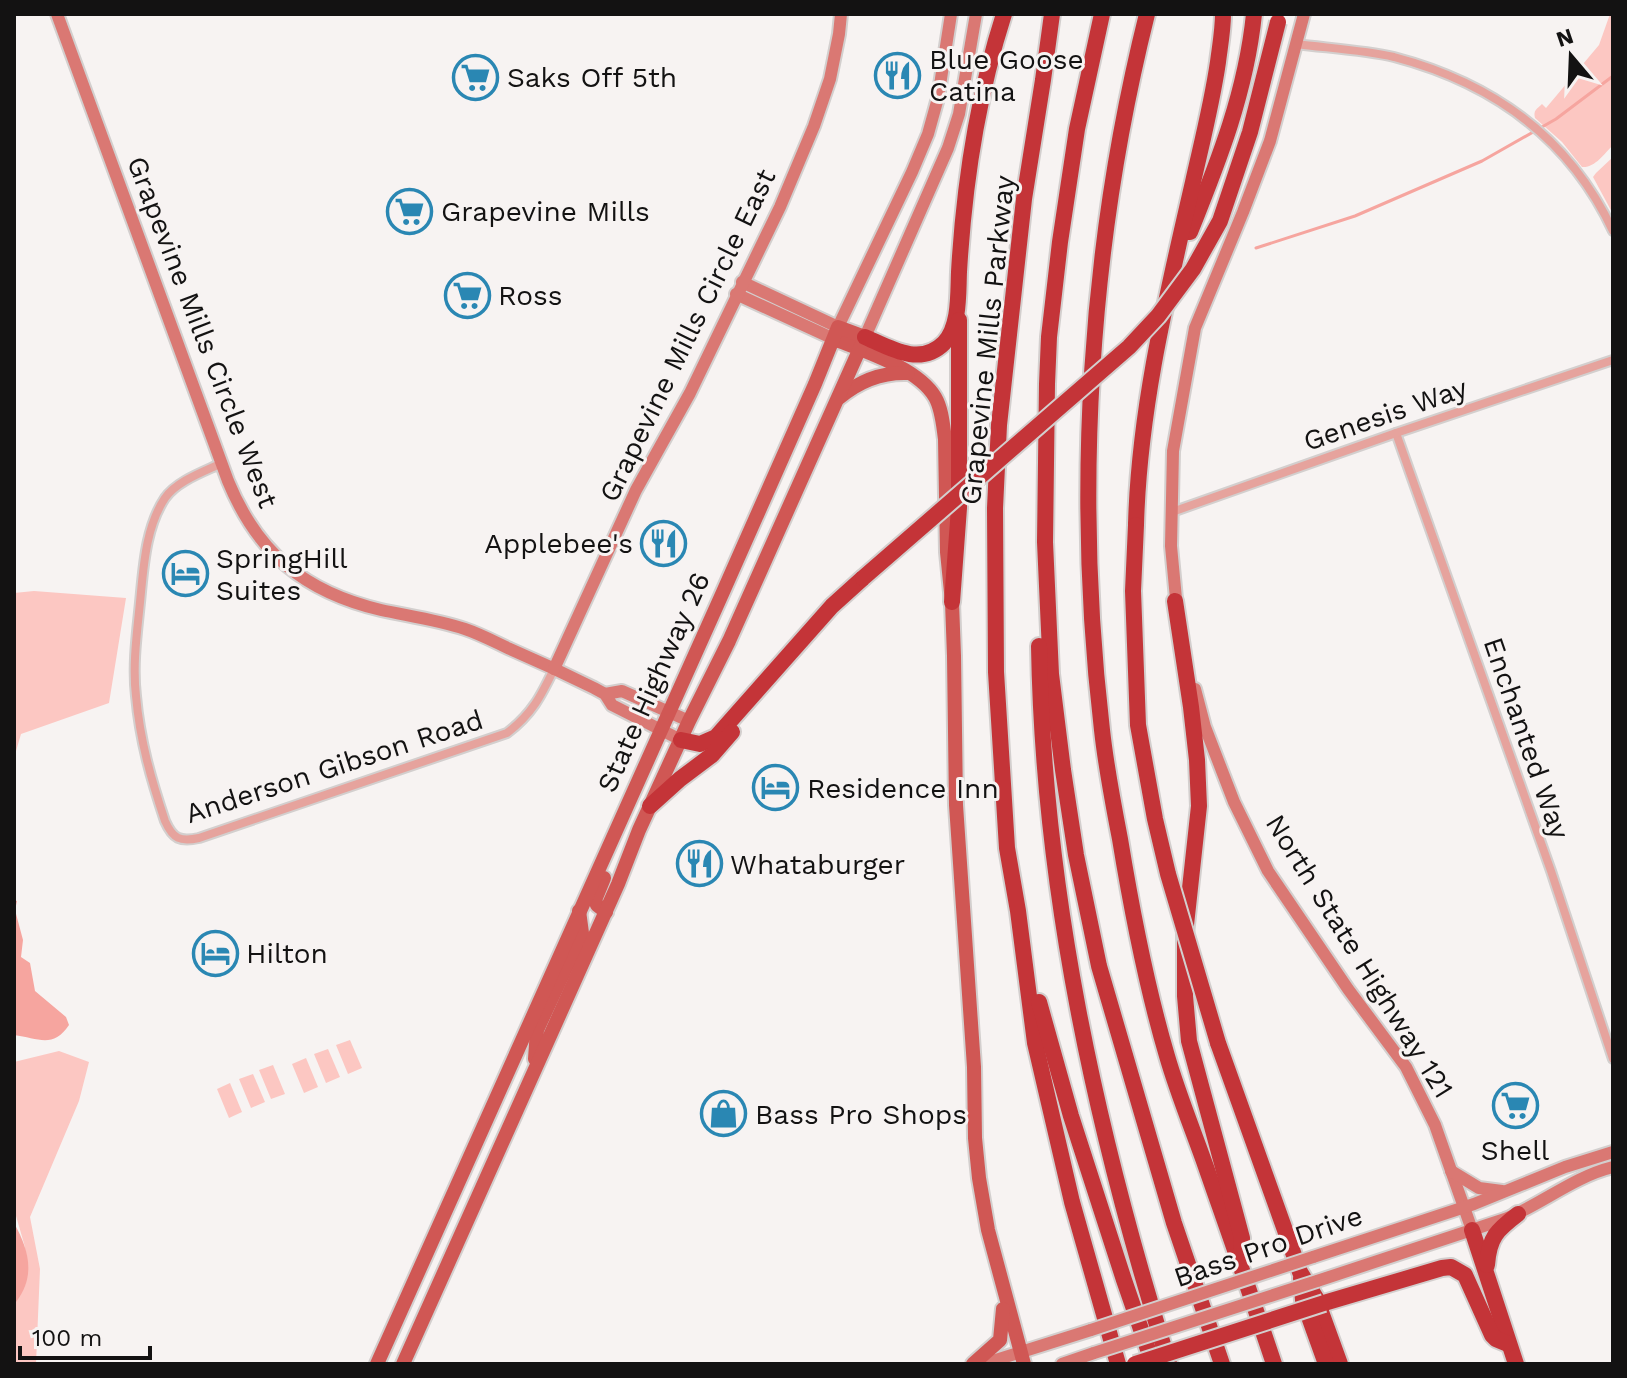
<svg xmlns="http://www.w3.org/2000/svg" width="1627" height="1378" font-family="'Work Sans',sans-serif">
	<rect width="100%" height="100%" fill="#f7f3f2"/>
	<g fill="#fcc7c2">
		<path d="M 1610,14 L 1613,14 L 1613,145 C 1604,154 1595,168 1582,167 L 1562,142 L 1535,118 C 1533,110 1537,109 1542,104 L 1546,108 L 1599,45 Z"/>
		<polygon points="1613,157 1613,214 1593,177 1596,173"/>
		<polygon points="34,591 126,598 109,703 21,734 14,758 14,593"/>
		<polygon points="350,1040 362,1068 348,1074 336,1045"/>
		<polygon points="328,1049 340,1077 326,1083 314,1054"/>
		<polygon points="59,1051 89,1062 79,1101 30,1217 40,1269 36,1364 14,1364 14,1305 23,1287 25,1247 14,1209 14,1062"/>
		<polygon points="306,1058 318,1087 304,1093 292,1064"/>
		<polygon points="273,1065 285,1094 271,1099 259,1070"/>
		<polygon points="253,1074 265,1102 251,1108 239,1079"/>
		<polygon points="230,1083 242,1112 229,1118 217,1089"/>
	</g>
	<g fill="#f6a59f">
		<path d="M 14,900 L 17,901 L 15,910 L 23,940 L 21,957 L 30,963 L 35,991 L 66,1017 L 69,1025 C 53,1049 38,1038 14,1035 Z"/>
		<path d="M 14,1223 C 29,1250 36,1276 16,1302 L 14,1302 Z"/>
	</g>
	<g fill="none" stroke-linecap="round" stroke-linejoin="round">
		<polyline stroke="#f6a59f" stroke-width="3" points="1256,248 1355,216 1482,161 1556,119 1613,76"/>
		<defs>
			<g id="street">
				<path d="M 1296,44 C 1327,48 1364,50 1394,57 C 1493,83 1569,137 1613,231"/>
				<polyline points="1396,433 1551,871 1613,1059"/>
				<path d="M 222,463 C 203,472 177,481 165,498 C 147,525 144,561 141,592 C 138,626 132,662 136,696 C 140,741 151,779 165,821 C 173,839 180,842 199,838 L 507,733 C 532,714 541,696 554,669"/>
				<polyline points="1172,512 1396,433 1613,360"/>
			</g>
			<g id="secondary">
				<path d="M 57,14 L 228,481 C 258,554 305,592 381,610 C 409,616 438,620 465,629 C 480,634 495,642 510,649 C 538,661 566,674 594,688 L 605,694 L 612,705 L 681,740"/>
				<polyline points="742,282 838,327 912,172 928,134 938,98 951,14"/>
				<polyline points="736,294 834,339"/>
				<polyline points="865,337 948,148 959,114 976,14"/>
				<polyline points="1177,609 1171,546 1173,451 1195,328 1243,212 1270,141 1304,14"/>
				<polyline points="554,669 636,490 690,393 780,207 814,126 830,79 839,34 841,14"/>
				<polyline points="1195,689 1205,727 1234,802 1268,871 1348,989 1406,1067 1435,1125 1472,1230"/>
				<polyline points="605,694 622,691 689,721"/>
				<polyline points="1451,1171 1479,1188 1502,1191"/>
				<polyline points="1313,1257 1474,1204 1565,1167 1613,1152"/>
				<path d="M 1317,1281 L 1505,1219 C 1542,1204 1573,1177 1613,1167"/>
				<polyline points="983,1364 1091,1330"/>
				<polyline points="1062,1364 1094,1353"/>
			</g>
			<g id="primary">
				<path d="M 834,339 C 864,351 918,368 935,397 C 942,409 943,425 945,439 L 947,552 L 952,602 L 954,656 L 956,805 L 974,1067 L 975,1138 L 979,1178 L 988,1230 L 1024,1364"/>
				<path d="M 839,398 C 859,381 881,372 908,373"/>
				<polyline points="604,878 595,900 597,905 606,912"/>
				<polyline points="535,1059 537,1030 582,933 579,911"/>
				<polyline points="377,1364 723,592 815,384 838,327 865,337 729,641 689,721 639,830 618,884 403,1364"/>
				<polyline points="973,1364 1000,1340 1003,1309"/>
			</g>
			<g id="highway">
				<polyline points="1052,14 1043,80 1024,199 999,425 995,508 996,672 1007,848 1018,911 1035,1043 1072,1202 1118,1364"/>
				<polyline points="1102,14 1077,129 1060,242 1049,337 1047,384 1045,542 1051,674 1063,770 1076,855 1099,966 1174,1223 1222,1364"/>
				<path d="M 1147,14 C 1089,246 1074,492 1102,730 C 1106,767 1113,803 1120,839 C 1132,912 1146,985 1167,1056 C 1178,1094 1193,1130 1206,1167 C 1229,1233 1252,1298 1274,1364"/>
				<path d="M 1190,232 C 1219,160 1246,92 1254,14"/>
				<path d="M 865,337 C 890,348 920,367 944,343 C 960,326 958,294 959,272 C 964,185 977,98 1004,14"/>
				<path d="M 1136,525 C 1139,409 1167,295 1193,182 C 1202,142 1212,103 1218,62 C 1220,46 1223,30 1223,14"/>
				<polyline points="1175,601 1191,707 1197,760 1199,806 1185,934 1185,996 1189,1041 1242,1238 1241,1256"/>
				<polyline points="952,602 959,508 959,320"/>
				<path d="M 1039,646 C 1043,890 1096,1131 1169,1364"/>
				<polyline points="681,740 700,744 716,737 832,606 863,578"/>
				<polyline points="650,806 680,779 712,755 732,732"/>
				<polyline points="1039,1002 1071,1116 1124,1280 1153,1364"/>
				<polyline points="1218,1043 1300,1272 1316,1298 1340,1364"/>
				<polyline points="1472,1230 1516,1364"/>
				<path d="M 1487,1265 C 1489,1237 1497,1230 1518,1214"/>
				<polyline points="1301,1278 1303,1300 1326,1364"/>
				<polyline points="1324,1303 1442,1268 1451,1267 1465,1275 1492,1335 1496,1339 1508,1344"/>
			</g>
		</defs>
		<use href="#street" stroke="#d3cfce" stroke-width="12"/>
		<use href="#secondary" stroke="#d3cfce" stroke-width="16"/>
		<use href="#primary" stroke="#d3cfce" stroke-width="18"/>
		<use href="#highway" stroke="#d3cfce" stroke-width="20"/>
		<use href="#street" stroke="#e6a39d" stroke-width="8"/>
		<use href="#secondary" stroke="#da7873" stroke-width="12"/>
		<use href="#primary" stroke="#d05754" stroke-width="14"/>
		<use href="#highway" stroke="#c43438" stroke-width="16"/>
		<defs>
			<g id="secondary-bridge">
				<polyline points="1091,1330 1313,1257"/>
				<polyline points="1094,1353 1317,1281"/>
			</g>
			<g id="highway-bridge">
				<polyline points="1136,525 1133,591 1138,725 1155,819 1168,874 1218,1043"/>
				<polyline points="863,578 1129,347 1158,316 1193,269 1220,221 1250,132 1278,22"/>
				<polyline points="1135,1364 1324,1303"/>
			</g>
		</defs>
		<use href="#secondary-bridge" stroke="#d3cfce" stroke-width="16" stroke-linecap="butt"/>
		<use href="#highway-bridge" stroke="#d3cfce" stroke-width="20" stroke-linecap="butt"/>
		<use href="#secondary-bridge" stroke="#da7873" stroke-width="12"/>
		<use href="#highway-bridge" stroke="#c43438" stroke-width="16"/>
	</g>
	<defs>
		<symbol id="restaurant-ring" viewBox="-11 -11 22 22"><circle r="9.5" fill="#f7f3f2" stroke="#2a87b3" stroke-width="1.5"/><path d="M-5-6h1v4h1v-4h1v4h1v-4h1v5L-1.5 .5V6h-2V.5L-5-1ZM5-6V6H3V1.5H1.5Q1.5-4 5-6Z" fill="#2a87b3"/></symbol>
		<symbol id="supermarket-ring" viewBox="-11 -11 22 22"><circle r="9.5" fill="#f7f3f2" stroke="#2a87b3" stroke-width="1.5"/><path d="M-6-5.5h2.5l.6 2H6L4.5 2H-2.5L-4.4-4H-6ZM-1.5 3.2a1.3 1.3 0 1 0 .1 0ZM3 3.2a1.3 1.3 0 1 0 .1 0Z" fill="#2a87b3"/></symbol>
		<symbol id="hotel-ring" viewBox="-11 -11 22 22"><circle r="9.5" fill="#f7f3f2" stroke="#2a87b3" stroke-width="1.5"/><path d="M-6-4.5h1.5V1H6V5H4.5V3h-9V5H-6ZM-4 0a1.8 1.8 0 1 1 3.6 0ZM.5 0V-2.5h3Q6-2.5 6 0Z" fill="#2a87b3"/></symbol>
		<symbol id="shop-ring" viewBox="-11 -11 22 22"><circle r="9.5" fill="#f7f3f2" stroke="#2a87b3" stroke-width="1.5"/><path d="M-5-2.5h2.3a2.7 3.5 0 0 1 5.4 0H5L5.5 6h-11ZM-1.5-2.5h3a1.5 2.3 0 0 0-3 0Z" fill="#2a87b3"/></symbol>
	</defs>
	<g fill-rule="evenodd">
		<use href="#restaurant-ring" x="872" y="50" width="51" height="51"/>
		<use href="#supermarket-ring" x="450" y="52" width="51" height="51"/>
		<use href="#supermarket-ring" x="384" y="186" width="51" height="51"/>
		<use href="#supermarket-ring" x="442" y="270" width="51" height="51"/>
		<use href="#restaurant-ring" x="638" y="518" width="51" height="51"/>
		<use href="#hotel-ring" x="160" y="548" width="51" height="51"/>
		<use href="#hotel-ring" x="750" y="762" width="51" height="51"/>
		<use href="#restaurant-ring" x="674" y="838" width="51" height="51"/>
		<use href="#hotel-ring" x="190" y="928" width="51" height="51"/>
		<use href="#supermarket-ring" x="1490" y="1080" width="51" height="51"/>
		<use href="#shop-ring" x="698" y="1088" width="51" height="51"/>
	</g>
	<g text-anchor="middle" stroke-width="6" stroke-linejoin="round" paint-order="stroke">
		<g font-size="28" fill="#131212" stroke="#f7f3f2" text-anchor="start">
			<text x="929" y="69">Blue Goose<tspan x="929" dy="32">Catina</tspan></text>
			<text x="507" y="87">Saks Off 5th</text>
			<text x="441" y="221">Grapevine Mills</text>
			<text x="498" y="305">Ross</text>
			<text x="633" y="553" text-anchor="end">Applebee's</text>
			<text x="216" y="568">SpringHill<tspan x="216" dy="32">Suites</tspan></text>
			<text x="807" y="798">Residence Inn</text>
			<text x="730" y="874">Whataburger</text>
			<text x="246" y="963">Hilton</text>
			<text x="755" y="1124">Bass Pro Shops</text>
			<text x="1515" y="1160" text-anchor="middle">Shell</text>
		</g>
		<g font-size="28" fill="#131212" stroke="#f7f3f2">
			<text transform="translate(203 332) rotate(69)" y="10">Grapevine Mills Circle West</text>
			<text transform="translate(687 335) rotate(-64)" y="10">Grapevine Mills Circle East</text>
			<text transform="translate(987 340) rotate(-84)" y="10">Grapevine Mills Parkway</text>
			<text transform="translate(1385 414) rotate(-19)" y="10">Genesis Way</text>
			<text transform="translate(653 682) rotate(-66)" y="10">State Highway 26</text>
			<text transform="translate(1527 738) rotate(71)" y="10">Enchanted Way</text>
			<text transform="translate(334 766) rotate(-18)" y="10">Anderson Gibson Road</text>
			<text transform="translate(1360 956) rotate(58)" y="10">North State Highway 121</text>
			<text transform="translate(1268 1246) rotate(-19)" y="10">Bass Pro Drive</text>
		</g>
	</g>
	<rect width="1627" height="1378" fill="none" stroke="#131212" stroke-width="32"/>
	<g transform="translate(1571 56) rotate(341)" stroke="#f7f3f2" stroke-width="6" paint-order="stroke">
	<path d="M0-6L14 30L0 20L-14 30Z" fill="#131212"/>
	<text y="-12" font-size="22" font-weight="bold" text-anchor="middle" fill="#131212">N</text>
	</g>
	<path d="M20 1346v12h130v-12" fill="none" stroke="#131212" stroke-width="4"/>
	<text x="32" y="1346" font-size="24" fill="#131212" stroke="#f7f3f2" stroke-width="6" paint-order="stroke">100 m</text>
</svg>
